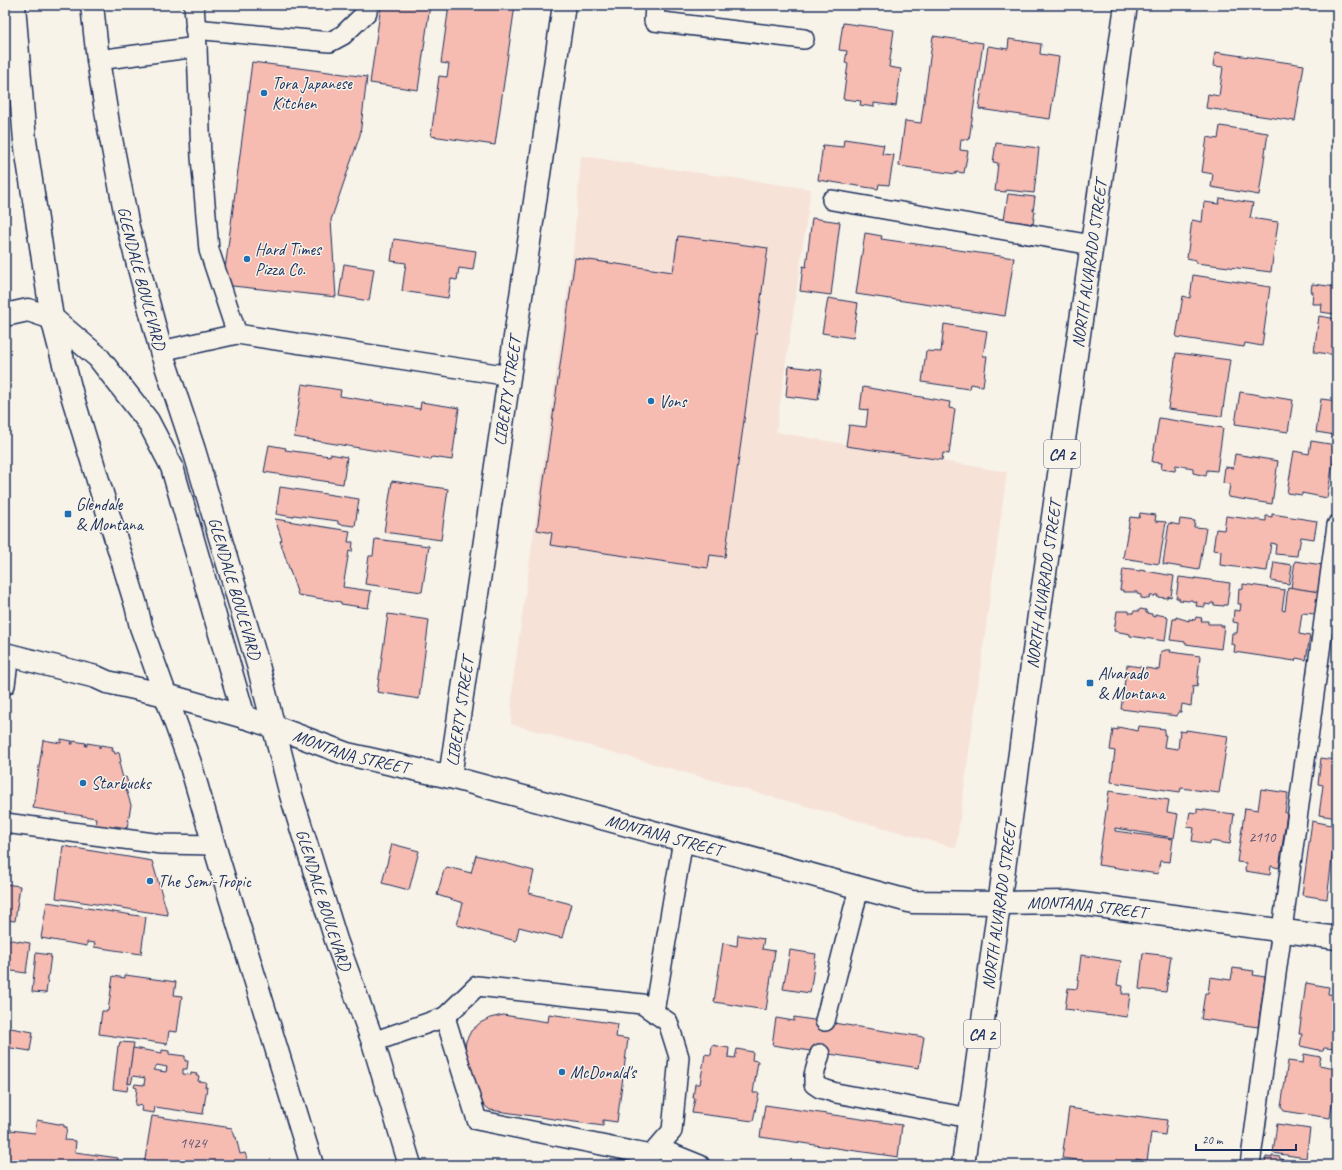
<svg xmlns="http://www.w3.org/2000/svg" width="1342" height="1170" font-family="Caveat,sans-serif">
	<rect width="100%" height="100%" fill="#f7f3e8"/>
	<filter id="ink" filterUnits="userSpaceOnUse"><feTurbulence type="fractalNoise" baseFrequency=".025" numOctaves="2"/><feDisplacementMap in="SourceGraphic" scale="8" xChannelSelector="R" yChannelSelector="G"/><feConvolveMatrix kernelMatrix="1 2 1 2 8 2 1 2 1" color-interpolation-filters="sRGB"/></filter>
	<g filter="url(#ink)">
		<polygon fill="#f7e2d8" points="581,156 811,189 776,432 1007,472 956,848 511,724 513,681 573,252"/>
		<g fill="#f6bbb1" stroke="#1b2f5e" fill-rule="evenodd">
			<polygon points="330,5 349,5 348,8"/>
			<polygon points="381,5 430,5 418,90 370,83"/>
			<polygon points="449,5 515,5 495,145 431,136 439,76 447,77 449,64 441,63"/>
			<polygon points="843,23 894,30 889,67 901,69 896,106 874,103 874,107 860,105 861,101 843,99 848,64 845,63 847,51 839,50"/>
			<polygon points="933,36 983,43 969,140 961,139 960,150 968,151 964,173 956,172 956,174 899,166 905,121 921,123"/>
			<polygon points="1009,39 1041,44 1040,54 1059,57 1050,119 979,109 988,46 1008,49"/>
			<polygon points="1215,52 1304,65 1295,121 1206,108 1208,94 1219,96 1223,67 1213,66"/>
			<polygon points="252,62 367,77 360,135 331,220 336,297 223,285"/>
			<polygon points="1220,126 1268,133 1259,195 1211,187 1213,174 1202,172 1207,137 1218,139"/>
			<polygon points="844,139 884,145 882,154 894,155 889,185 879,184 878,189 818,180 823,145 843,147"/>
			<polygon points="996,143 1039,148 1034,193 1006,190 1006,192 995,191 998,163 993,162"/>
			<polygon points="1008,194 1035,197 1033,211 1035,211 1033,224 1004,220"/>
			<polygon points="1220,198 1253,203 1250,218 1278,222 1271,272 1196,263 1196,260 1187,258 1192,220 1202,222 1204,202 1219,204"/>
			<polygon points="812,218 840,222 831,295 800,291 803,266 806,267"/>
			<polygon points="865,233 882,236 881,239 1014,258 1005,316 856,294"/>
			<polygon points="678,236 768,248 725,557 710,555 708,568 550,545 552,533 537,530 575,258 673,272"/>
			<polygon points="394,239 476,251 473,270 459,268 457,280 451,279 448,298 402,291 406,263 391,261"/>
			<polygon points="344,264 374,269 369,301 339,296"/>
			<polygon points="1193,275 1270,287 1262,346 1245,343 1244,347 1176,337 1183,296 1190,298"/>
			<polygon points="1312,284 1337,287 1337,307 1336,306 1334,314 1321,312 1322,304 1312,304 1313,292 1311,292"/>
			<polygon points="828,298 858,303 853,338 822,333"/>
			<polygon points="1319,316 1337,319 1337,355 1314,352"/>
			<polygon points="944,324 987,331 983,356 987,356 983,386 970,384 969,389 922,382 926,351 941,352"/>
			<polygon points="1176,353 1230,360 1222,416 1168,409"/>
			<polygon points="789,366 822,370 818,400 786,396"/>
			<polygon points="302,384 341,390 340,396 420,409 421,402 459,408 452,460 432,457 431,460 294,437"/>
			<polygon points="863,387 950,402 949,408 955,409 949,454 943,453 942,460 846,446 849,425 866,427 868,410 860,409"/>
			<polygon points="1240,392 1293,400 1288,432 1235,424"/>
			<polygon points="1321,399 1337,401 1337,439 1335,439 1335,435 1316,432"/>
			<polygon points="1159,418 1223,428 1217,471 1207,470 1206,476 1193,473 1193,468 1176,465 1175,471 1161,469 1162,463 1152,462"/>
			<polygon points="1311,441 1336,445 1327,498 1302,493 1302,495 1287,493 1294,451 1309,454"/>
			<polygon points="269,445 286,448 285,450 330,456 330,454 347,457 343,484 264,472"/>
			<polygon points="1235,454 1278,461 1272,504 1228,497 1230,484 1223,483 1225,467 1233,468"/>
			<polygon points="392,481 448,489 441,540 384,532"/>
			<polygon points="280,487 359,499 355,526 338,524 338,521 294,515 293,517 276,514"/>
			<polygon points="1140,513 1156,515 1155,521 1166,522 1159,564 1123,558 1130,517 1139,518"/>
			<polygon points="1272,514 1317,521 1314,539 1301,537 1299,548 1298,548 1297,556 1275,554 1276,544 1271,543 1267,571 1220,565 1221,551 1213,550 1216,529 1224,530 1226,516 1266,521 1266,516 1272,517"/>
			<polygon points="275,519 350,531 348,542 353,542 352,552 349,551 343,587 371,591 368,608 341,604 341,602 298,595 280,541 282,540"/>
			<polygon points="1180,519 1195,521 1194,527 1206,528 1199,570 1163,564 1169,523 1179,525"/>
			<polygon points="375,539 429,546 422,592 365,584 369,556 373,556"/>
			<polygon points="1295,561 1323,565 1319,592 1291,588"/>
			<polygon points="1274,562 1292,565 1289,584 1271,581"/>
			<polygon points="1123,569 1140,571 1140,570 1174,576 1171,597 1168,596 1167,598 1157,597 1158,595 1155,595 1155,596 1150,596 1149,599 1141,598 1141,595 1137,594 1137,592 1123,592 1123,590 1120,590"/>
			<polygon points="1179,577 1195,579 1195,578 1230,583 1227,605 1224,605 1224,606 1213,605 1214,603 1211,603 1210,605 1205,604 1205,607 1196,606 1197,602 1192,601 1192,600 1190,600 1189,601 1179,600 1179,598 1176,598"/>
			<polygon points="1243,584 1285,590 1282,610 1285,611 1288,587 1319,592 1316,614 1302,613 1299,634 1310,636 1306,660 1296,658 1295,661 1234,652 1235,645 1231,644 1232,633 1237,633 1238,623 1233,622 1234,610 1240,611 1241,604 1238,604 1239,588 1243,589"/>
			<polygon points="1140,609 1146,610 1146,613 1152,614 1152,616 1155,617 1155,614 1165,616 1165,617 1168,618 1165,641 1130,636 1130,634 1114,631 1117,611 1129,611 1129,613 1133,613 1134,611 1139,611"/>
			<polygon points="388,614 429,620 419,699 377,692"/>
			<polygon points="1176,617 1189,621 1189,619 1195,620 1196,617 1202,618 1201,621 1208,621 1208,624 1221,624 1221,626 1224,626 1221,649 1186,644 1186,642 1170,640 1173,619 1176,619"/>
			<polygon points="1165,650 1171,650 1170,652 1200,656 1197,687 1193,686 1191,706 1182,704 1181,712 1178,712 1177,716 1121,709 1127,665 1159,670 1161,651 1164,651"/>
			<polygon points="1139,726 1165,729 1164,735 1166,735 1164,747 1178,749 1180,731 1186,732 1186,730 1228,736 1219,793 1181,788 1180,792 1111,782 1115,751 1110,750 1113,729 1118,730 1118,727 1138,731"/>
			<polygon points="61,739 72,741 71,744 73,744 73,741 86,743 85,746 87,746 87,743 99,745 99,748 100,748 100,745 113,747 112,751 114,751 115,754 119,752 121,762 119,763 123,778 126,777 129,786 125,786 131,805 127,828 115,826 114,832 95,829 96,818 33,808 43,740 61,743"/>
			<polygon points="1336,748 1337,748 1337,818 1319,815 1323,785 1318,784 1321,758 1335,760"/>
			<polygon points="1261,789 1288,793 1285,813 1287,813 1279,868 1271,866 1270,875 1245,871 1246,863 1237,862 1245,808 1258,810"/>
			<polygon points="1109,791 1169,800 1167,812 1178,814 1174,838 1115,828 1115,831 1173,839 1170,862 1160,861 1158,874 1098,865"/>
			<polygon points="1197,809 1234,814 1230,844 1210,841 1210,844 1192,841 1194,828 1187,827 1190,812 1197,813"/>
			<polygon points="1312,821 1336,826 1327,899 1302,895"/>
			<polygon points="392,844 419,851 409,890 382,883"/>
			<polygon points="63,846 152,861 168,915 56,898"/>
			<polygon points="476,855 534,871 529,893 571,904 562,938 519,927 516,941 457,925 463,903 437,895 444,870 447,867 471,873"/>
			<polygon points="5,884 20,886 15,921 5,920"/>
			<polygon points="47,902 146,917 141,954 94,947 95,943 87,942 87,946 41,938"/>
			<polygon points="738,935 764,939 762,949 775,951 766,1010 714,1002 723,943 737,946"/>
			<polygon points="5,939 30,943 26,973 5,970"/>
			<polygon points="790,950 816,954 810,993 783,989"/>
			<polygon points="36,953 51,955 46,993 32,992"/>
			<polygon points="1143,953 1171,956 1166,992 1139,989"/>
			<polygon points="1081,955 1121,961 1117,985 1123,986 1122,994 1130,994 1127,1017 1065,1009 1068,988 1077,989"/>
			<polygon points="1233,968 1254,971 1253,975 1265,977 1258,1027 1201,1019 1205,993 1208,993 1210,977 1231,980"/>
			<polygon points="125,975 176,982 174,995 182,996 177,1032 169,1031 167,1044 99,1034 102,1011 108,1011 113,976 125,978"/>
			<polygon points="1306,983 1329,987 1328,994 1337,995 1337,1049 1324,1048 1323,1051 1319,1051 1319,1050 1300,1046 1302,1034 1299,1034"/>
			<polygon points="549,1014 618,1024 616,1037 628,1039 617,1122 603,1120 603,1126 490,1110 478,1100 464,1055 466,1041 471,1031 480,1023 490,1018 503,1015 548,1022"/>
			<polygon points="794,1017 924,1037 919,1068 772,1045 776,1018 794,1021"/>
			<polygon points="5,1027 33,1032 30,1051 5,1047"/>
			<polygon points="120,1042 134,1043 127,1091 113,1089 118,1046 119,1046"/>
			<polygon points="712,1045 729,1048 728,1057 735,1058 737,1049 753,1052 752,1060 758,1061 753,1093 759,1093 753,1121 692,1113 695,1098 693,1098 695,1084 700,1084 705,1054 711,1055"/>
			<path d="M 133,1048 L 162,1053 L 162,1050 L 169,1051 L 169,1054 L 185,1056 L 185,1061 L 188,1061 L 187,1069 L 183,1069 L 183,1074 L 191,1075 L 191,1073 L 197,1074 L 196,1076 L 199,1076 L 198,1081 L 206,1082 L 205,1087 L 207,1087 L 203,1114 L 155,1107 L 154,1113 L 141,1111 L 142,1106 L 135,1105 L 137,1088 L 134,1087 L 135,1084 L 144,1085 L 145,1078 L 133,1076 L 131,1084 L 128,1083 ZM 157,1065 L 167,1067 L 166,1072 L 153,1070 Z"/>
			<polygon points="1304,1054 1321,1057 1319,1065 1335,1068 1337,1070 1330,1118 1284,1111 1281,1107 1288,1061 1303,1063"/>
			<polygon points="765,1105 902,1125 898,1157 760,1137"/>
			<polygon points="1069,1108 1136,1118 1136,1116 1167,1120 1165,1135 1151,1133 1147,1161 1136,1159 1135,1165 1116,1165 1062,1158"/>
			<polygon points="152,1116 232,1128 235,1137 236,1137 240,1154 245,1153 248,1161 245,1162 246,1165 144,1165"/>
			<polygon points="37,1120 64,1125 64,1127 67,1127 65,1140 76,1141 75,1152 118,1158 117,1165 15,1165 5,1164 5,1126 10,1127 10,1130 35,1133"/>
			<polygon points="1277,1124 1310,1129 1306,1158 1273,1153"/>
			<polygon points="1272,1156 1280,1157 1280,1159 1306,1163 1306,1165 1265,1165 1266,1157 1272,1158"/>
		</g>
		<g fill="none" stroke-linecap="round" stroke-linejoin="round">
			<defs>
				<g id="lane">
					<polyline points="655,5 654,21 804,39"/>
					<polyline points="195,29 330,42 343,35 367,12 368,5"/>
					<polyline points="98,60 197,47 194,5"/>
					<polyline points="832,200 1092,245"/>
					<polyline points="237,334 510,376"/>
					<polyline points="161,351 237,334 209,250 201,157 197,47"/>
					<polyline points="5,685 9,655"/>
					<polyline points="5,823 161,844 214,845"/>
					<polygon points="477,986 642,1004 668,1022 679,1057 672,1131 651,1155 477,1120 445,1017"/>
					<polyline points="654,1012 683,840"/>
					<polyline points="825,1021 859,888"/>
					<polyline points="373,1042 445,1017"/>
					<polyline points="820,1054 814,1075 814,1084 820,1088 836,1093 970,1118"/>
					<polyline points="658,1148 700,1165"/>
					<polyline points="1250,1165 1337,525"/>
				</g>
				<g id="street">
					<polyline points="5,315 28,310 52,318"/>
					<path id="s1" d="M 450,777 L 564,5"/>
				</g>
				<g id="secondary">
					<path id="s2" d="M 5,654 L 96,677 L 107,682 L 166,695 L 244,717 L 275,727 L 347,754 L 450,777 L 912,902 L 1000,903 L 1068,902 L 1337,938"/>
				</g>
				<g id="primary">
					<polyline points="14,5 25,141 52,318 72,395 136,605 141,627 190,763 214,845 312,1165"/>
					<path id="s3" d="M 92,5 L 98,60 L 108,123 L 128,227 L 161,351 L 194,450 L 258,665 L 291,795 L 336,940 L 373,1042 L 410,1165"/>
					<polyline points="52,318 98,357 148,421 172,467 244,717"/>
					<path id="s4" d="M 963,1165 L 1039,615 L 1126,5"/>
				</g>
			</defs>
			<use href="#lane" stroke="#1b2f5e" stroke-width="22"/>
			<use href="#street" stroke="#1b2f5e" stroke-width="25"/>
			<use href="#secondary" stroke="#1b2f5e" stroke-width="25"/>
			<use href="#primary" stroke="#1b2f5e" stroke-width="25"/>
			<use href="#lane" stroke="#f7f3e8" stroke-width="19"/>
			<use href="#street" stroke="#f7f3e8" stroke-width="22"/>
			<use href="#secondary" stroke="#f7f3e8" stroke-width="22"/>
			<use href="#primary" stroke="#f7f3e8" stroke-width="22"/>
		</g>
	</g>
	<g fill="#1f6fb2" stroke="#f7f3e8" stroke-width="1.5">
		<circle cx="264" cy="93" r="4"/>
		<circle cx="247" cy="259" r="4"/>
		<circle cx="651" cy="401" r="4"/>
		<rect x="64" y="510" width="8" height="8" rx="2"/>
		<rect x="1086" y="679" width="8" height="8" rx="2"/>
		<circle cx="83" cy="783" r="4"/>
		<circle cx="150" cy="881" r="4"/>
		<circle cx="562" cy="1072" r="4"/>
	</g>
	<g text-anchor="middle" stroke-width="3" stroke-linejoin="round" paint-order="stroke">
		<g font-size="15" fill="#525273">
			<text x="1262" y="842">2110</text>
			<text x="193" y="1148">1424</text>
		</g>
		<g fill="#f7f3e8" stroke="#5d6a87" stroke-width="1">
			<rect x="1044" y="440" width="36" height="28" rx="3"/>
			<rect x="964" y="1020" width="36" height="28" rx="3"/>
		</g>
		<g font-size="16" font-weight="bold" fill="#1b2f5e">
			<text x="1062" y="460">CA 2</text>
			<text x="982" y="1040">CA 2</text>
		</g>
		<g font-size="17" fill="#1b2f5e" stroke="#f7f3e8" text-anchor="start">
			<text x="272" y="89">Tora Japanese<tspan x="272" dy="20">Kitchen</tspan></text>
			<text x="255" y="255">Hard Times<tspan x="255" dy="20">Pizza Co.</tspan></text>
			<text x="659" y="407">Vons</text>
			<text x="76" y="510">Glendale<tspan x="76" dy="20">&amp; Montana</tspan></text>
			<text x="1098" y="679">Alvarado<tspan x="1098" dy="20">&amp; Montana</tspan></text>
			<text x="91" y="789">Starbucks</text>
			<text x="158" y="887">The Semi-Tropic</text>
			<text x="570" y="1078">McDonald's</text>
		</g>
		<g font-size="17" fill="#1b2f5e" stroke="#f7f3e8">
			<text dy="6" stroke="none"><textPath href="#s4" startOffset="910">NORTH ALVARADO STREET</textPath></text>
			<text dy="6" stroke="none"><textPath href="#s3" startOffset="278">GLENDALE BOULEVARD</textPath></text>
			<text dy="6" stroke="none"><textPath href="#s1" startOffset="390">LIBERTY STREET</textPath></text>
			<text dy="6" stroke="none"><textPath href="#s4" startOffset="586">NORTH ALVARADO STREET</textPath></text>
			<text dy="6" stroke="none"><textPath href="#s3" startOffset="602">GLENDALE BOULEVARD</textPath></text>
			<text dy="6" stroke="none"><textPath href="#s1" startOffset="66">LIBERTY STREET</textPath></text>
			<text dy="6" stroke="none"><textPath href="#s2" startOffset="360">MONTANA STREET</textPath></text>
			<text dy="6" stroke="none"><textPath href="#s2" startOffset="684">MONTANA STREET</textPath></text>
			<text dy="6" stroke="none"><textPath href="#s3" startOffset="926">GLENDALE BOULEVARD</textPath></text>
			<text dy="6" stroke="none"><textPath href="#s4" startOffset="262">NORTH ALVARADO STREET</textPath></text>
			<text dy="6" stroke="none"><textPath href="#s2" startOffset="1116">MONTANA STREET</textPath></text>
		</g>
	</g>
	<rect width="1342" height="1170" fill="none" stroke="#f7f3e8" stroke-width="20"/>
	<rect x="10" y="10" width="1322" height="1150" fill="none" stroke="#1b2f5e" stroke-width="1.5" filter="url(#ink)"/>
	<path d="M1196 1144v6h100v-6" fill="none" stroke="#1b2f5e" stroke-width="2"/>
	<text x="1202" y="1144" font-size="12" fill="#1b2f5e" stroke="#f7f3e8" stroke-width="3" paint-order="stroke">20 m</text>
</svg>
